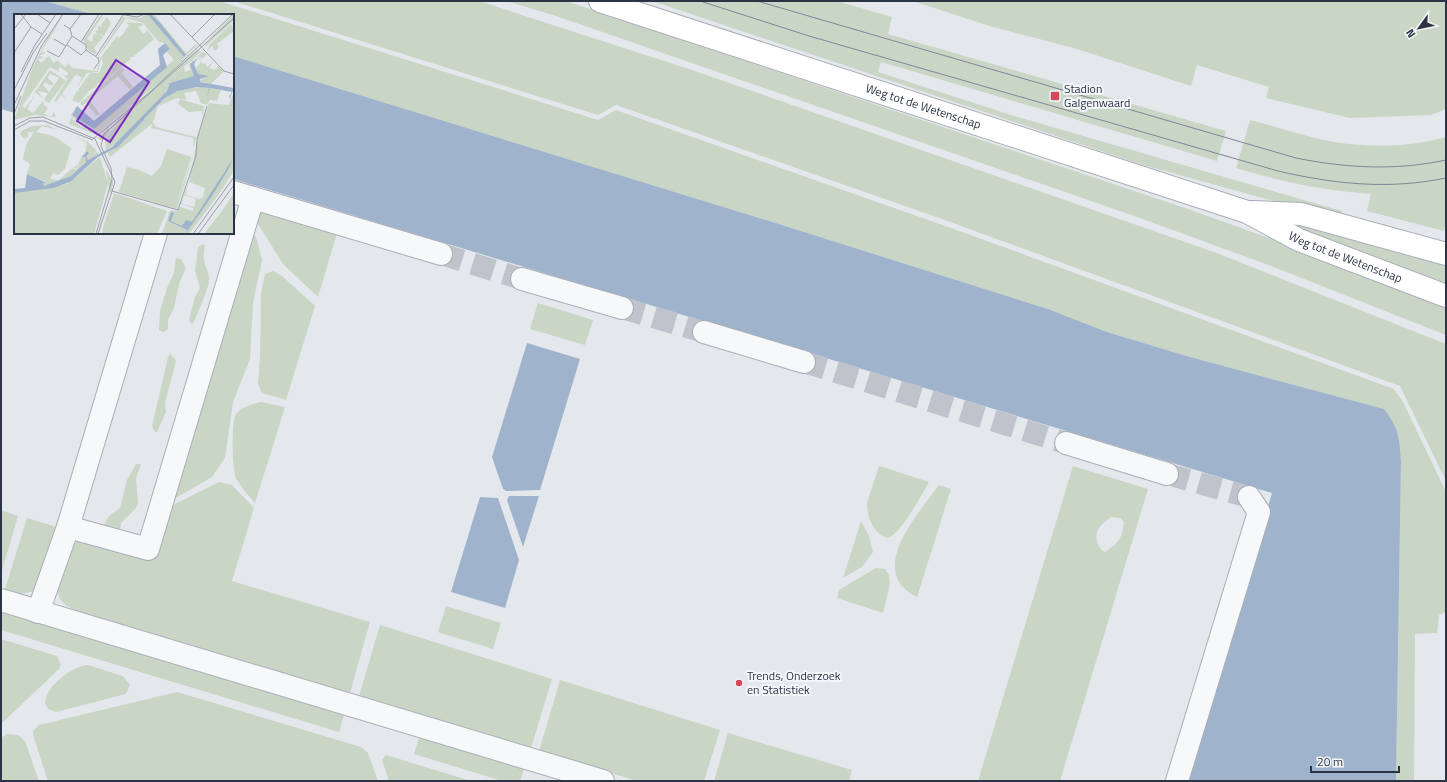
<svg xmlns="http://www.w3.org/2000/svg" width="1447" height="782" font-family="'Titillium Web',sans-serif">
	<rect width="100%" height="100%" fill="#e4e7ec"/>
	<g fill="#c9d6c5" fill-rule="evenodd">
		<polygon points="45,1 219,1 598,120 616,110 951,228 1394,389 1403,402 1446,492 1446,612 1439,615 1437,633 1415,634 1414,781 1396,781 1401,461 1384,409 1190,357 1107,332 1048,309 782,225 233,56 233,15 95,15"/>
		<polygon points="233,1 479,1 692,70 1214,252 1446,344 1446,481 1400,386 942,219 616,105 598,115"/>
		<polygon points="506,1 566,1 1188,209 1286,244 1446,304 1446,335 1271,266 1140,218 556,16"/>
		<polygon points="652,1 837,1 892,17 888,34 1226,131 1217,161 881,62 878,72 1014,116 1342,211 1339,219 1143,165"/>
		<polygon points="913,1 1446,1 1446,109 1431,115 1350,118 1266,98 1269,87 1197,65 1191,86 1077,49 993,27"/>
		<path d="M 1250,120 C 1275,126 1299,135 1324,140 C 1362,148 1409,148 1446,137 L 1446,221 L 1444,231 L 1367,211 L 1371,194 C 1322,190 1283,182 1236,168 Z"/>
		<polygon points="258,206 338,230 318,297 283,264 255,219"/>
		<polygon points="1291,222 1446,263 1446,287 1292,228"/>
		<polygon points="251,230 256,237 262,260 253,303 250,359 233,402 225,458 212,477 169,502"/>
		<path d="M 203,244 L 205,247 C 200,263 210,269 209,281 C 209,287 195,321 192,325 L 189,320 L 195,297 L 200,288 L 195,271 L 198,247 Z"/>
		<polygon points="176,258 181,259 186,268 179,284 174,308 168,320 168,329 163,332 159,330 160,311 167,288 174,273"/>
		<polygon points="273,271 282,276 315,306 286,400 262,393 258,384 260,359 261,293 265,274"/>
		<polygon points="538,303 593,320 585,345 530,329"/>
		<polygon points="170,354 176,360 175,365 165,403 166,412 157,432 155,432 152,426 168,357"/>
		<path d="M 261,402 L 285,407 L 255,503 C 248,495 241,487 236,478 C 232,469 231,421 236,414 C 242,407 253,404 261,402 Z"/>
		<path d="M 136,464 L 141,464 L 136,479 L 138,503 L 136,508 L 121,523 L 120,530 L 104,527 C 106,516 112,514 120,508 L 127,480 Z"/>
		<path d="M 879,466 L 929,482 C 922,494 900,536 887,538 C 873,533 867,517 867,503 Z"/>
		<path d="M 1073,466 L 1148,489 L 1060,781 L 978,781 ZM 1111,517 L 1120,518 L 1124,522 C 1123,537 1118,544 1105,552 C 1101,550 1101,549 1099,546 C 1092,532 1100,525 1111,517 Z"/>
		<path d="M 219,482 L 232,485 L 254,508 L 232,581 L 370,622 L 350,693 L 75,610 C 63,605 57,599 57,586 L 73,533 L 153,556 L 167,508 Z"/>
		<path d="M 939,485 L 951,489 L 917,597 C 865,572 918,514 939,485 Z"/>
		<polygon points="1,510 18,516 1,574"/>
		<polygon points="27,518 60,528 34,591 21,594 5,589"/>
		<polygon points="861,521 869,536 873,552 862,567 843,578"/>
		<polygon points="876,568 885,569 889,575 890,584 883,613 837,598 839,590"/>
		<polygon points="446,606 501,623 493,649 438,632"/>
		<polygon points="1,611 344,715 339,732 1,630"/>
		<polygon points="380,625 552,679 531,748 359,696"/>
		<polygon points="1,639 57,656 61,665 59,669 1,724"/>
		<path d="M 88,665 L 123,676 L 130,685 L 126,694 L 56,712 L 48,709 L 45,703 C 45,687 73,665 88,665 Z"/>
		<polygon points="560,680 720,730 704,781 637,781 539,751"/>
		<polygon points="177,692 361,747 368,753 378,781 48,781 33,735 33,731 39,725"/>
		<polygon points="728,733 852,770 849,781 714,781"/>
		<polygon points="7,734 18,735 25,741 39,781 1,781 1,738"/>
		<polygon points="419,738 524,769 520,781 502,781 414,754"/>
		<polygon points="386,755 471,781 389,781 382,760"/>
	</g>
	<g fill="#9fb4cc">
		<polygon points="1,1 45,1 95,15 15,15 15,113 1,109"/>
		<path d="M 233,56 L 782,225 L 1048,309 L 1107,332 L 1190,357 L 1384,409 C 1399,429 1399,436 1401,461 L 1396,781 L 1186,781 L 1272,493 L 233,179 Z"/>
		<polygon points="527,343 580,359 540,490 506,491 503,489 492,457"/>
		<polygon points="509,496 539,496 523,547 507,500"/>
		<polygon points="480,497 498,498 519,560 505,608 451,592"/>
	</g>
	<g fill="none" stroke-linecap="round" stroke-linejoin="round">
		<g stroke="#bfc3cb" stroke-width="22" stroke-dasharray="22 11" stroke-linecap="butt">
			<polyline points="441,254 522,279"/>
			<polyline points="622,308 704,332"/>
			<polyline points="804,362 1066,443"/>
			<polyline points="1167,474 1249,497"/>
		</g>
		<defs>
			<g id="street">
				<polyline points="253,198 441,254"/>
				<polyline points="522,279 622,308"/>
				<polyline points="704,332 804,362"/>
				<polyline points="1066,443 1167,474"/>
				<polyline points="68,527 148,549 253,198 233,192"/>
				<polyline points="1,600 603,781"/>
				<polyline points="38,612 68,527 156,233"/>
				<polyline points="1177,781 1259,512 1249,497"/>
			</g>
			<g id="secondary">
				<path id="s1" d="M 600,1 L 1247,212 L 1299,240 L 1446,296"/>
				<polyline points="1253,212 1301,214 1446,254"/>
			</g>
		</defs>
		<use href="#street" stroke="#a9aeb7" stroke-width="24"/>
		<use href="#secondary" stroke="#a9aeb7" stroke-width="24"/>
		<use href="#street" stroke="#f7f8fa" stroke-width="22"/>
		<use href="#secondary" stroke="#fff" stroke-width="22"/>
		<g stroke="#7d8696" stroke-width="1">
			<path d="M 700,1 L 809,36 L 1278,171 C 1334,184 1389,190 1446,178"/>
			<path d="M 757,1 L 1296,158 C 1346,168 1395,171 1446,160"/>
		</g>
	</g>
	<g fill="#d1495b" stroke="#f4f6f9" stroke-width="1.5">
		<rect x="1050" y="91" width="10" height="10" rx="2"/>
		<circle cx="739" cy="683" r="4"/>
	</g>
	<g text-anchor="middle" stroke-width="4" stroke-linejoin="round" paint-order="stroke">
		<g font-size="12" fill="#2b3445" stroke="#f4f6f9" text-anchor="start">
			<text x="1064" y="93">Stadion<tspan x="1064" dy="14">Galgenwaard</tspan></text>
			<text x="747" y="680">Trends, Onderzoek<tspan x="747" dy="14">en Statistiek</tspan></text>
		</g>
		<g font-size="12" fill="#2b3445" stroke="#f4f6f9">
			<text dy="4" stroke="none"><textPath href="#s1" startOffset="340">Weg tot de Wetenschap</textPath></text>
			<text dy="4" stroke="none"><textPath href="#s1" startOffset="789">Weg tot de Wetenschap</textPath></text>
		</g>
	</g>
	<g transform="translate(14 14)">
		<rect width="220" height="220" fill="#e4e7ec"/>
		<path d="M 50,0 L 26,40 L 29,37 L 31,40 L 26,41 L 29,44 L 24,45 L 27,49 L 35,42 L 40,49 L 43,46 L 51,53 L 54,49 L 58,54 L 83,57 L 86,47 L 84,42 L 109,3 L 126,4 L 133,0 L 170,43 L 172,41 L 137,0 L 140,0 L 172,39 L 182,30 L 183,31 L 155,60 L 82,121 L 55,110 L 57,104 L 68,113 L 70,112 L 57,102 L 59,95 L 58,101 L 80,115 L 160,46 L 153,38 L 156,35 L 151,29 L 145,28 L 129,9 L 112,4 L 85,42 L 87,45 L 84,58 L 73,59 L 62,75 L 68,64 L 62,60 L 48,80 L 53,85 L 47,81 L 42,88 L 40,87 L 55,63 L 53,65 L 48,59 L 52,62 L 54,59 L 46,53 L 44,56 L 47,59 L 36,53 L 8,92 L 11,94 L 21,81 L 13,95 L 19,99 L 29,87 L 36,92 L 30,88 L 29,90 L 34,94 L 30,100 L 37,103 L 40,98 L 42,103 L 21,101 L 0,106 L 18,55 L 34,23 ZM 90,0 L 73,25 L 78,28 L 80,20 L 83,20 L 81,17 L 84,16 L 84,12 L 88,13 L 87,11 L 93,3 L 97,9 L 90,22 L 86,20 L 89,23 L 80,34 L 83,39 L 81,40 L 74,36 L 69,26 L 86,2 ZM 220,0 L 220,6 L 192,32 L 191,31 L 205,18 L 195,25 ZM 111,8 L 127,9 L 129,11 L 124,13 L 129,20 L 133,17 L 132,14 L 140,25 L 119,43 L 116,43 L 117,45 L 88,69 L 83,69 L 83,72 L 87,70 L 75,77 L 65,89 L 58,86 L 63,77 L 67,78 L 64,76 L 76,59 L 85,59 L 89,49 L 87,43 L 103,22 L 105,24 L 109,20 L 115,11 ZM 217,10 L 220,17 L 203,30 L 205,33 L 201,37 L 198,32 L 193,37 L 196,30 ZM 184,35 L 187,38 L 110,105 L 96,116 L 106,104 L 94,114 L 96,117 L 89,126 L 86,126 L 84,124 L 92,117 L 89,118 ZM 189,38 L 193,40 L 188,45 L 184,42 L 170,53 L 171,58 L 176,56 L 175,50 L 185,43 L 187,47 L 184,44 L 176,50 L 181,62 L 156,69 L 154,77 L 102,129 L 92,136 L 91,125 L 99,115 L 174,49 ZM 188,47 L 188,50 L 191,49 L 193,53 L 200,47 L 195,54 L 201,56 L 204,52 L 210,57 L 197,70 L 185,67 L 194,62 L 184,60 L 182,54 ZM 107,54 L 111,56 L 108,59 L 119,73 L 116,76 L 104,62 L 75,86 L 86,100 L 83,102 L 72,89 L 68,92 L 66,89 ZM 36,56 L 52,67 L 35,89 L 30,86 L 34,79 L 24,77 L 29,85 L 21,78 ZM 36,60 L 45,64 L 35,78 L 29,71 L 31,68 L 37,72 L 40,70 L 34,64 ZM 187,73 L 207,76 L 203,87 L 196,86 L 193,91 L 187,89 L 182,77 L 170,79 L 173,86 L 163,84 L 144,92 L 139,108 L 142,113 L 182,123 L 180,134 L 179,124 L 137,114 L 139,109 L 96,143 L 93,139 L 106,131 L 130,106 L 134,110 L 130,105 L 151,84 L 169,75 ZM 220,78 L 220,143 L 178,209 L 172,206 L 168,212 L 157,207 L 160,199 L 157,199 L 154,207 L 173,216 L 170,220 L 148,220 L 156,197 L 163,197 L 166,193 L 179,197 L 179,194 L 167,190 L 170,182 L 168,190 L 180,193 L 182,185 L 170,181 L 174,169 L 172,181 L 185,185 L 189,183 L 191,174 L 175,168 L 185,118 L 187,119 L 186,116 L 195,89 L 215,91 ZM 166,85 L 190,92 L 189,102 L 188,97 L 175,98 L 171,95 L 164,90 ZM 34,111 L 44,116 L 28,112 L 22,118 L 40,122 L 57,134 L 51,155 L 44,161 L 39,159 L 36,165 L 45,166 L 55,157 L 59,154 L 62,156 L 64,154 L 65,151 L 62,155 L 60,153 L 64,151 L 68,141 L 71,141 L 73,129 L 61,122 L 74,128 L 83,137 L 75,143 L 83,138 L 85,140 L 74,146 L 72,143 L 75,139 L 73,137 L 71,141 L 69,141 L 72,147 L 60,160 L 48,168 L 30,172 L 29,169 L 33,168 L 13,160 L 16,150 L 9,145 L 12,131 L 20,118 L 14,118 L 14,123 L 10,125 L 6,120 L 7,117 L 18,112 ZM 153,135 L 177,143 L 161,194 L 181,135 L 163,195 L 105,178 L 113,153 L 105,151 L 125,156 L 138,162 L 147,152 ZM 86,143 L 94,169 L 92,155 L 99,169 L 97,181 L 94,170 L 80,220 L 0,220 L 0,179 L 53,170 ZM 220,145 L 220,156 L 205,180 L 175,220 L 171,220 ZM 100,179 L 153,197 L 143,220 L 88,220 L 89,214 L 87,220 ZM 220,179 L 220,220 L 190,220 L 208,197 Z" fill="#c9d6c5" fill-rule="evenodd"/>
		<path d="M 133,0 L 137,0 L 146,9 L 172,41 L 170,43 ZM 151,29 L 156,35 L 149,41 L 153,53 L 80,115 L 58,101 L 63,92 L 80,107 L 146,51 L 144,35 ZM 184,44 L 180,50 L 184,60 L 195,62 L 186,65 L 186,68 L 220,74 L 216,84 L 220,91 L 215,83 L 218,78 L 196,74 L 193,84 L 195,74 L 183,73 L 164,77 L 151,84 L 130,105 L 134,110 L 130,106 L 104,133 L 84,143 L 56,168 L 39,174 L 0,179 L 0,175 L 11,174 L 13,160 L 33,169 L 29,169 L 30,172 L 57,162 L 72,148 L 71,143 L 68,143 L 73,137 L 75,139 L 72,143 L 74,146 L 98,133 L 153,77 L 156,69 L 180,62 L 176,50 ZM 220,143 L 215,154 L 198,182 L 174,216 L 170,220 L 173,216 L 154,207 L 157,198 L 160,199 L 157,207 L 168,212 L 172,206 L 178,208 Z" fill="#9fb4cc"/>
		<path fill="none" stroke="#9a9fa9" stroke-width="1" d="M 7,0 L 17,13 L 28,20M 23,0 L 36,9M 105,0 L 123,3 L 131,0M 156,0 L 210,57 L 220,60M 50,11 L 56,15 L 58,22M 0,15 L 12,0M 56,15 L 67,0M 58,22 L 72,31 L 72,36M 178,23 L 201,0M 40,25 L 52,32M 67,28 L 85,0M 53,31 L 67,41 L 72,36 L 84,44 L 85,48 L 80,55M 33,37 L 45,43 L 58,22M 0,39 L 17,13M 82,42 L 109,1M 7,58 L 21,31 L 42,0M 0,76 L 19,39 L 33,19M 0,91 L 27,33 L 49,0M 0,100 L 7,82M 0,112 L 16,104 L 29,103 L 81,125 L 101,168 L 84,220M 0,116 L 16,107 L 30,107 L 79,126M 79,125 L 136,78 L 219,0M 98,177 L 164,196 L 182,142 L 183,125 L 193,92M 82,220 L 98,166 L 97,154 L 87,132 L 90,120 L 220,4M 179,220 L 220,163M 184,220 L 220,171"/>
		<path fill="#7b2cbf" fill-opacity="0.15" stroke="#7b2cbf" stroke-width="2" d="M 102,46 L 135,68 L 96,128 L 63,107 Z"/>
		<rect width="220" height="220" fill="none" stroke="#2b3445" stroke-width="2"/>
	</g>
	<rect width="1447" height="782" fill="none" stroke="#2b3445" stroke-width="4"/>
	<g transform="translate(1419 28) rotate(237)" stroke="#f4f6f9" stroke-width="3" paint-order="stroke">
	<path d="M0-3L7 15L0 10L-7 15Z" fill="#2b3445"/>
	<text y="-6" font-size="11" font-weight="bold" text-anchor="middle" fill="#2b3445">N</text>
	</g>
	<path d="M1311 766v6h88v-6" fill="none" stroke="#2b3445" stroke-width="2"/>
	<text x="1317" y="766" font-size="12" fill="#2b3445" stroke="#f4f6f9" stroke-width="3" paint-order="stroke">20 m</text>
</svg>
